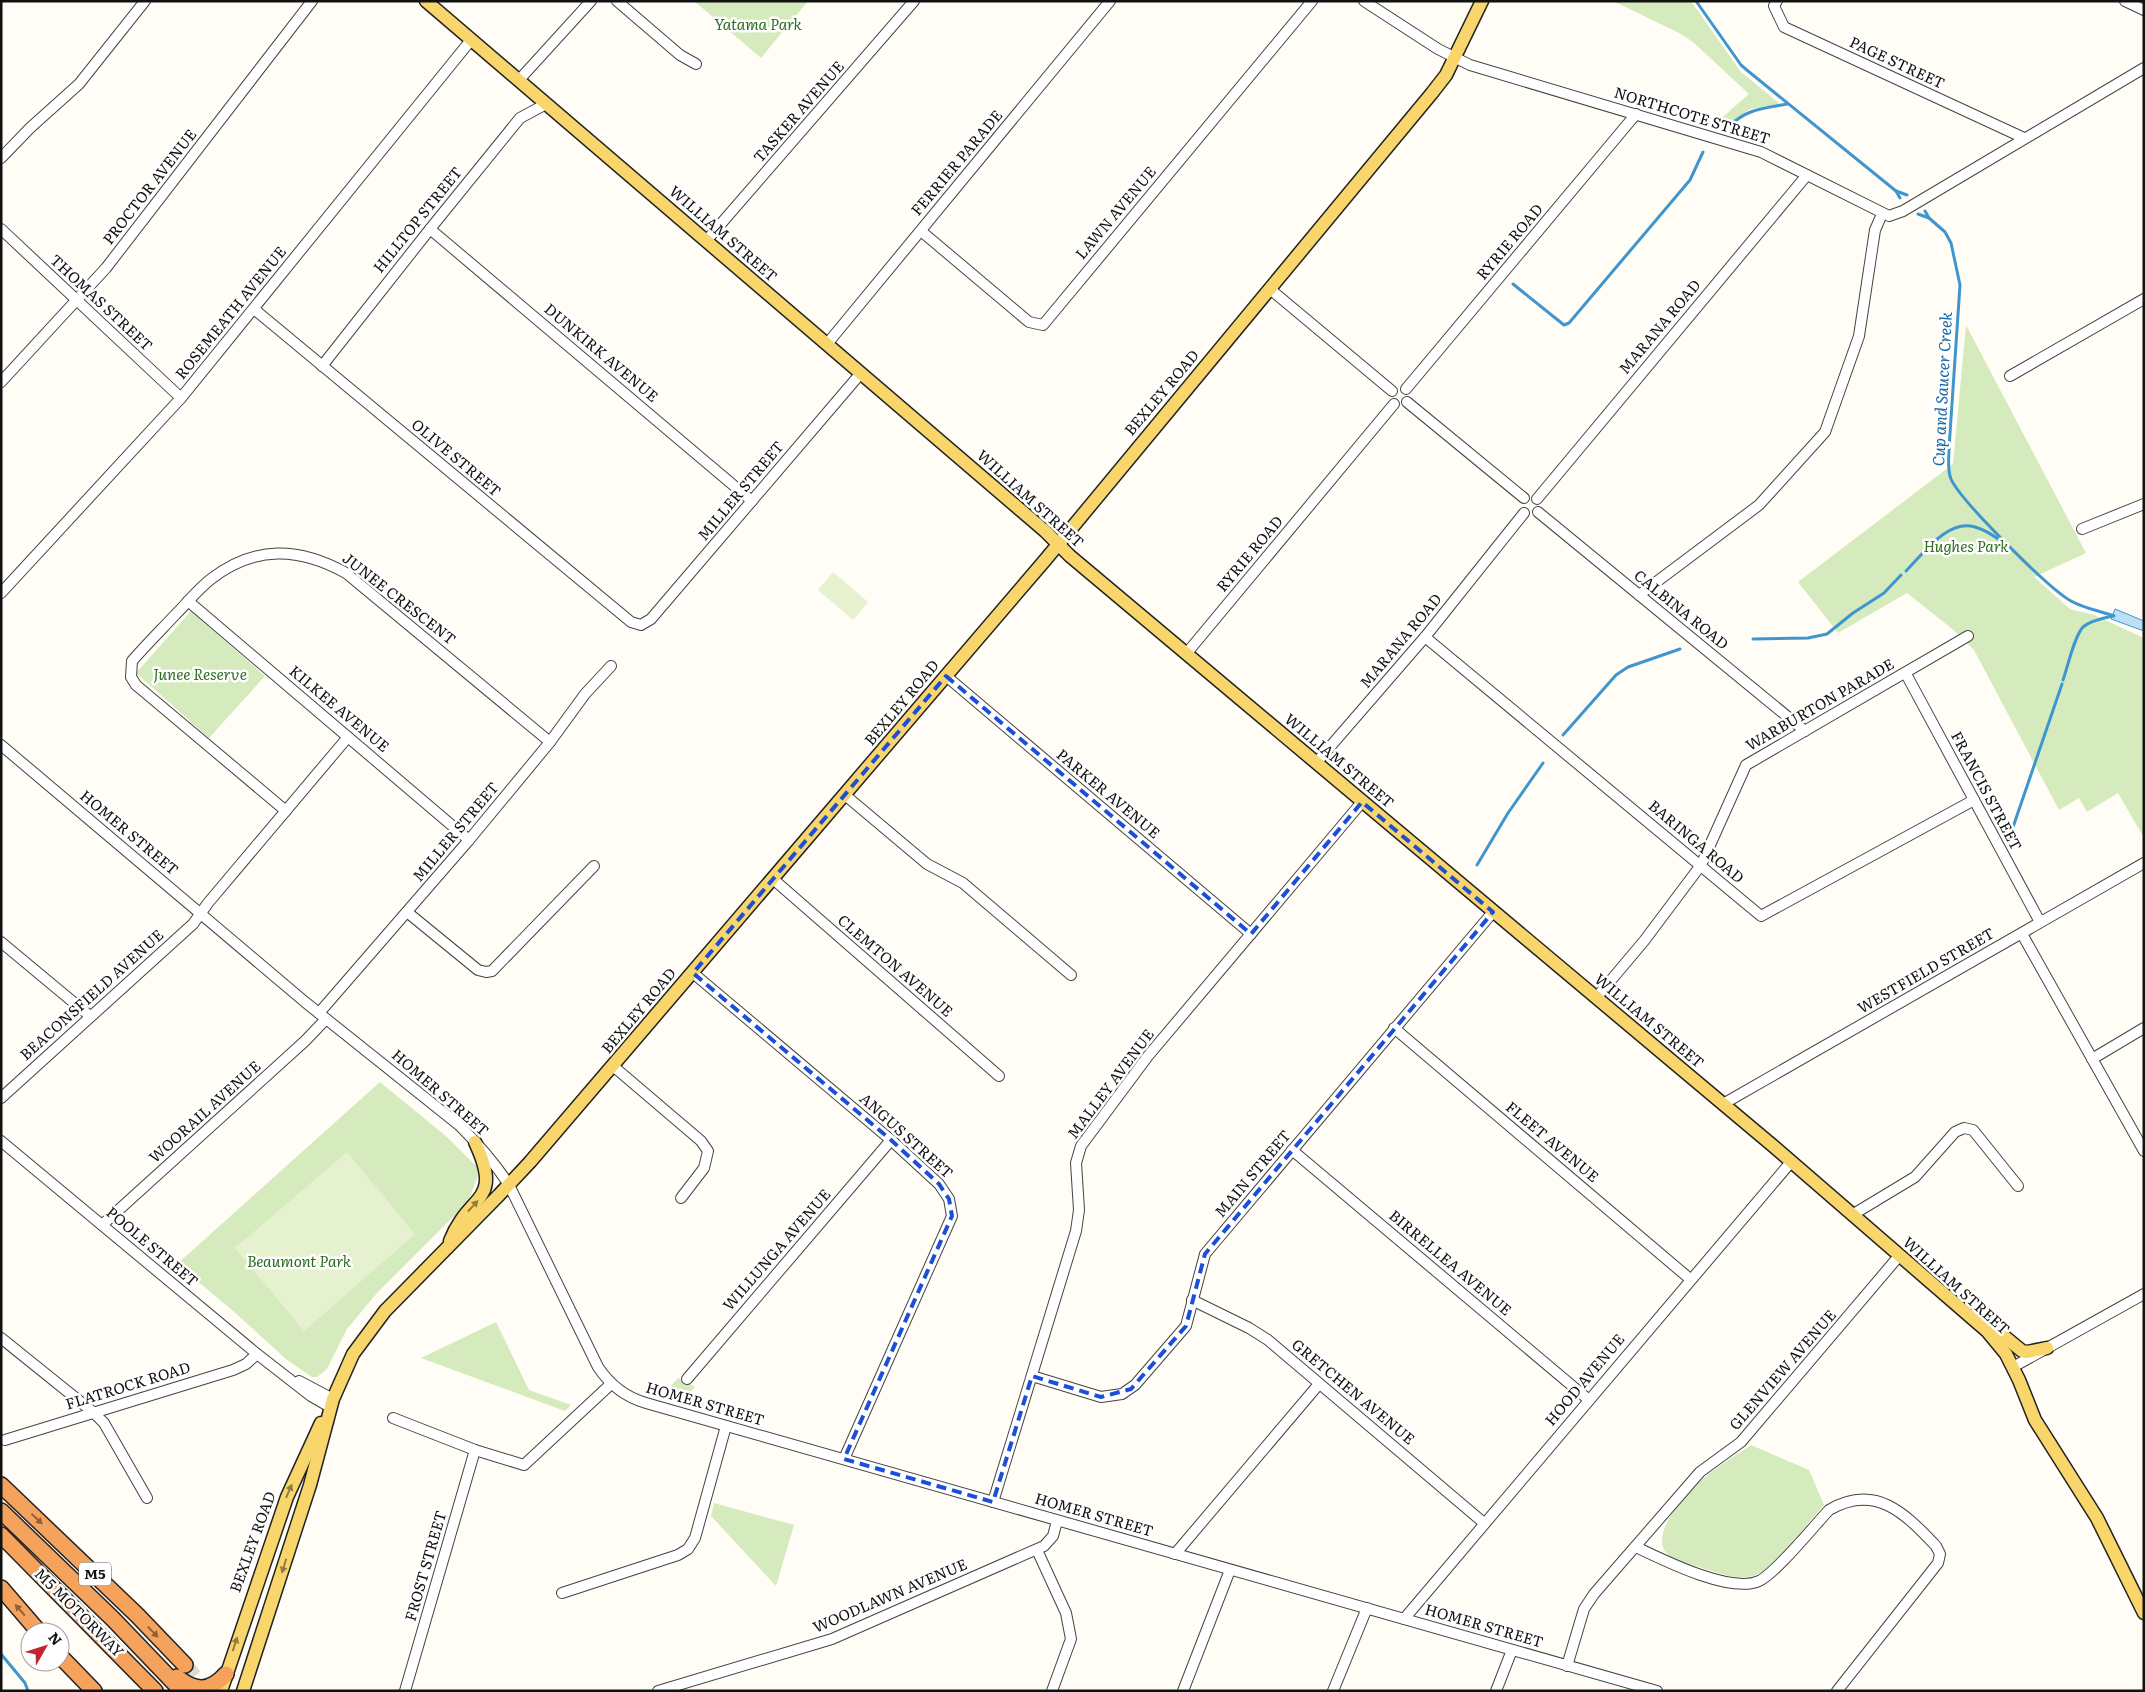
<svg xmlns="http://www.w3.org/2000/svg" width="2145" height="1692" font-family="Literata,serif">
	<rect width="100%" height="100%" fill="#fffdf5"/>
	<g fill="#d5ebbd">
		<polygon points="694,1 808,1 761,58"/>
		<polygon points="1613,1 1691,1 1741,72 1780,104 1750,109 1728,126 1717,122 1749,94 1693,42 1679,33"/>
		<polygon points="1966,325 2086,553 2034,577 2070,609 2094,615 2144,638 2144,838 2118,793 2087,812 2079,798 2059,810 1974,650 1951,628 1907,593 1838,633 1798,582 1953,464"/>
		<polygon points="191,611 265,676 209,738 136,673"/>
		<polygon points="380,1082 447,1137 480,1170 468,1202 377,1293 347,1329 327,1369 317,1377 312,1377 286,1359 233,1311 177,1264"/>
		<polygon points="496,1322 529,1390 571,1405 565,1411 421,1358"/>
		<polygon points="678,1378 695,1387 682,1401 663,1395"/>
		<path d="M 1751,1445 L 1809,1470 L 1824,1505 C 1810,1520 1774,1567 1758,1574 C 1742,1582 1722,1574 1706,1569 C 1694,1565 1677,1563 1667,1554 C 1648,1533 1688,1492 1704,1478 C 1718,1466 1735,1456 1751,1445 Z"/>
		<polygon points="714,1503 794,1525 776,1586 711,1516"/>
	</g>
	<g fill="#e6f2cf">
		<polygon points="833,572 868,602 853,620 818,590"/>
		<polygon points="347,1152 415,1234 304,1331 235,1248"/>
	</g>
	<polygon fill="#b9e0f7" stroke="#3f96cf" points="2115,609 2144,621 2144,631 2111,619"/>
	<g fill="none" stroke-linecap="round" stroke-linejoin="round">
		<g stroke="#3f96cf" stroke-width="3">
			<polyline points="1696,1 1741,65 1748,71 1896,191 1907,195"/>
			<path d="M 1729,126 C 1749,108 1762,109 1787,104"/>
			<polyline points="1896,191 1900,198"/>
			<path d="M 1925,211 L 1929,218 L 1945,232 L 1951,243 L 1960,285 L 1949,448 C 1949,458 1947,469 1951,479 C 1960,500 2049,589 2071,601 C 2083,608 2100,611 2114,616"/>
			<polyline points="1918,214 1929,218"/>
			<polyline points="1513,284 1564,325 1569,323 1690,180 1703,152"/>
			<path d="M 1906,571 C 1923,554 1947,519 1975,527 C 1986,530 1996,537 2005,544"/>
			<polyline points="1753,639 1808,638 1827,634 1853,613 1884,593 1901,575"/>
			<path d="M 2063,680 C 2068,666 2074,637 2083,627 C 2091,620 2104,618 2113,616"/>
			<polyline points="1563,735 1616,675 1628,667 1680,649"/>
			<polyline points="2011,833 2062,684"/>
			<polyline points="1477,865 1508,813 1543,763"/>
			<polyline points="1,1654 25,1683 28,1691"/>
		</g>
		<polyline stroke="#dbdad3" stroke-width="15" stroke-dasharray="15 8" stroke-linecap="butt" points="185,1665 207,1691"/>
		<defs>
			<g id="minor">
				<polyline points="617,1 680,55 696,64"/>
				<polyline points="1364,1 1438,49 1470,65 1761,152 1889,216 1903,211 2144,68"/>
				<polyline points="1777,1 1774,6 1784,27 2024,138"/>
				<polyline points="2125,1 2144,10"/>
				<polyline points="519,80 591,1"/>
				<polyline points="1,158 30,128 79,84 145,1"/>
				<polyline points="1,229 181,398"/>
				<polyline points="430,229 752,501"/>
				<polyline points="921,231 1029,322 1043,325 1312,1"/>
				<polyline points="706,241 914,1"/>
				<polyline points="1270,289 1392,391"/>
				<polyline points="254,309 631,622 641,625 651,619 861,373"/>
				<polyline points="827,344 1110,1"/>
				<polyline points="322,366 430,229 520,118 546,104"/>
				<polyline points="2010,376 2144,299"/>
				<polyline points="1,382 106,268 312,1"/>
				<polyline points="1406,389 1636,114"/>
				<polyline points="1407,402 1524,498"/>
				<polyline points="1537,499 1807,175"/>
				<polyline points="1538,512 1805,731"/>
				<polyline points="2082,529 2144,504"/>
				<polyline points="1,593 181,398 471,40"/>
				<polyline points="1639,595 1759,505 1825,432 1859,336 1875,230 1882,214"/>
				<polyline points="188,601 469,840"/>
				<polyline points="1425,637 1761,916 1974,800"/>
				<polyline points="1186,654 1394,404"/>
				<polyline points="1906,674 2040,922"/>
				<polyline points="946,676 1251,934"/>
				<path d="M 1,745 L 305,1002 L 459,1125 C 478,1144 495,1163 509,1185 L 598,1367 C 610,1385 625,1397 646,1403 L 1657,1691"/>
				<polyline points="1316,763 1425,637 1524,513"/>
				<polyline points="845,795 927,864 963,883 1071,975"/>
				<path d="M 286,811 L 136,685 L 131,677 L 132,661 C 146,645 161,630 176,614 C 188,602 198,589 211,579 C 255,545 299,547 346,573 L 550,742"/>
				<polyline points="773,879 999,1076"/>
				<polyline points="407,912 478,970 486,972 492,971 594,866"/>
				<polyline points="2022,934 2144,1151"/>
				<polyline points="1,942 90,1016"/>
				<polyline points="693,973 891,1140 939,1184 949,1199 952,1216 844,1459"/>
				<polyline points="1596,998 1644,941 1701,865 1746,765 1968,636"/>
				<polyline points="319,1013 469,840 550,742 585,694 611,666"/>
				<polyline points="1394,1028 1690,1279"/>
				<polyline points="2092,1059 2144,1028"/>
				<polyline points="613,1066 701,1141 708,1151 704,1168 681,1198"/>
				<polyline points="1,1098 193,924 208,903 348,737"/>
				<polyline points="1723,1104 2144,863"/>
				<polyline points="1,1141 257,1354 311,1396 330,1407"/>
				<polyline points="1292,1150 1589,1400"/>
				<polyline points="1852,1215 1915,1177 1955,1132 1964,1128 1973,1130 2018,1186"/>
				<polyline points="102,1225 305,1041 326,1019"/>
				<polyline points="1192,1300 1249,1328 1268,1340 1484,1523"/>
				<polyline points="1,1338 93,1412 104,1423 147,1498"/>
				<polyline points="2013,1367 2144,1294"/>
				<polyline points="1032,1376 1101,1397 1122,1394 1135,1385 1186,1326 1205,1254 1493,912"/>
				<polyline points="687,1379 891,1140"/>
				<polyline points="299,1381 333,1399"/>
				<polyline points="393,1418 475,1450 524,1465 611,1384"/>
				<polyline points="5,1440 233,1370 246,1364 257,1354"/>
				<polyline points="993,1502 1076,1231 1079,1210 1076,1163 1081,1146 1148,1056 1362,802"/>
				<path d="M 1636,1547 C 1663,1560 1731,1594 1759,1581 C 1776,1573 1814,1526 1829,1510 C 1875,1483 1905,1513 1936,1546 L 1940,1554 L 1938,1563 L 1837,1691"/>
				<polyline points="1037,1550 1066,1613 1071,1639 1052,1691"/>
				<polyline points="1175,1554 1319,1384"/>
				<polyline points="562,1593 678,1555 688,1549 695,1538 726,1426"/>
				<polyline points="1404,1619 1791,1162"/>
				<polyline points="1567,1666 1584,1609 1594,1594 1700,1472 1741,1442 1899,1256"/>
				<polyline points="405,1691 475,1450"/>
				<polyline points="658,1691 832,1639 1044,1546 1053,1536 1057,1521"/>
				<polyline points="1183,1691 1230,1570"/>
				<polyline points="1333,1691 1367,1608"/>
				<polyline points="1496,1691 1512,1650"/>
			</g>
			<g id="major">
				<polyline points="426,1 1045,531 1070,556 1772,1145 1987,1331 2006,1354 2019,1380 2035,1420 2097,1518 2144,1613"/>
				<path d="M 450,1241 C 469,1192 504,1204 475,1142"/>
				<polyline points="1988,1323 2022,1351 2027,1352 2047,1348"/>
				<polyline points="221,1691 287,1497 321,1423"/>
				<polyline points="243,1691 310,1485 333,1399 353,1354 385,1311 499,1195 530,1162 1046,559 1432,93 1446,75 1482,1"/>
			</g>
			<g id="highway">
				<polyline points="1,1485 137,1615 185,1665"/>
				<polyline points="1,1511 113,1619 182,1691"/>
				<polyline points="1,1535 155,1691"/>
				<polyline points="1,1588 39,1632"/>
				<polyline points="60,1656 94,1691"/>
				<path d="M 177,1677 C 195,1692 210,1692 226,1674"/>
			</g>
		</defs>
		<use href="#minor" stroke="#444" stroke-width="12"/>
		<use href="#major" stroke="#222" stroke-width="15"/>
		<use href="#highway" stroke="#222" stroke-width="18"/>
		<use href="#minor" stroke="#fff" stroke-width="10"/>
		<use href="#major" stroke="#f9d66b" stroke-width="12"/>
		<use href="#highway" stroke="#f5a25d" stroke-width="15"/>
	</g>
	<defs><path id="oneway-solid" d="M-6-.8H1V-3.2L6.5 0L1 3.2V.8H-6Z" transform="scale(1.25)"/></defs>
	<g fill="#917d42">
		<use href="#oneway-solid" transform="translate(473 1206) rotate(-47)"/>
		<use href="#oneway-solid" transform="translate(289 1491) rotate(-67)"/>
		<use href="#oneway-solid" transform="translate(284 1566) rotate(107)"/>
		<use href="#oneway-solid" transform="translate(235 1644) rotate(-72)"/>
	</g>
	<g fill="#8e613b">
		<use href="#oneway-solid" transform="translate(37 1519) rotate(43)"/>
		<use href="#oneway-solid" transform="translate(20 1610) rotate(-131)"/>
		<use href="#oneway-solid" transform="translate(153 1632) rotate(46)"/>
	</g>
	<path fill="none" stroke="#1d4ed8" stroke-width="4" stroke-dasharray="10 6" stroke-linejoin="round" d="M 946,676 L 1251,934 L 1362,802 L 1493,912 L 1205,1254 L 1186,1326 L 1131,1389 L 1101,1397 L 1032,1376 L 993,1502 L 844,1459 L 952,1216 L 949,1199 L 939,1184 L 891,1140 L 693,973 Z"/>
	<g text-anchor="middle" stroke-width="5" stroke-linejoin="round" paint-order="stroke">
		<rect fill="#fff" stroke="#585858" stroke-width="1" x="79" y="1562.5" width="32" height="23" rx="4"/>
		<g font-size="14" font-weight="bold" fill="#111">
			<text x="95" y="1579">M5</text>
		</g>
		<g font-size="15" font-style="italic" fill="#2f6b1f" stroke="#fff">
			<text x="758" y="30">Yatama Park</text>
			<text x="1966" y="552">Hughes Park</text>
			<text x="200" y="680">Junee Reserve</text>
			<text x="299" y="1267">Beaumont Park</text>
		</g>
		<g font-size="15" fill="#111" stroke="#fff">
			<text transform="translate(1897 63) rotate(25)" y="5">PAGE STREET</text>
			<text transform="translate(799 112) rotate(-49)" y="5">TASKER AVENUE</text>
			<text transform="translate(1692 116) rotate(17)" y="5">NORTHCOTE STREET</text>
			<text transform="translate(957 163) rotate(-50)" y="5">FERRIER PARADE</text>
			<text transform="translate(150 187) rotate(-52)" y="5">PROCTOR AVENUE</text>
			<text transform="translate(1116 213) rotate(-50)" y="5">LAWN AVENUE</text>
			<text transform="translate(418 220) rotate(-51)" y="5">HILLTOP STREET</text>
			<text transform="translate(723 234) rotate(41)" y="5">WILLIAM STREET</text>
			<text transform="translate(1510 242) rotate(-50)" y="5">RYRIE ROAD</text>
			<text transform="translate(101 303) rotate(43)" y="5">THOMAS STREET</text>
			<text transform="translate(231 313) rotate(-51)" y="5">ROSEMEATH AVENUE</text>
			<text transform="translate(1660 327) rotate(-50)" y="5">MARANA ROAD</text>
			<text transform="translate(601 353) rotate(40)" y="5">DUNKIRK AVENUE</text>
			<text transform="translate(1162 393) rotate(-50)" y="5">BEXLEY ROAD</text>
			<text transform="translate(456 458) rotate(40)" y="5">OLIVE STREET</text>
			<text transform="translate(741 491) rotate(-50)" y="5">MILLER STREET</text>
			<text transform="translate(1030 499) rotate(42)" y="5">WILLIAM STREET</text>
			<text transform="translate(1250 554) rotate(-50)" y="5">RYRIE ROAD</text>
			<text transform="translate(399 599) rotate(38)" y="5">JUNEE CRESCENT</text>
			<text transform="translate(1681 610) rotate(39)" y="5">CALBINA ROAD</text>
			<text transform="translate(1401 641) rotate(-50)" y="5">MARANA ROAD</text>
			<text transform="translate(902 703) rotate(-50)" y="5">BEXLEY ROAD</text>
			<text transform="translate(1820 705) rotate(-30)" y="5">WARBURTON PARADE</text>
			<text transform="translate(339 709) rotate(40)" y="5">KILKEE AVENUE</text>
			<text transform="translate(1339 761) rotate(40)" y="5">WILLIAM STREET</text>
			<text transform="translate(1986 791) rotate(62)" y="5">FRANCIS STREET</text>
			<text transform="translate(1108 794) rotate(40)" y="5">PARKER AVENUE</text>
			<text transform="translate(456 832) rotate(-50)" y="5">MILLER STREET</text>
			<text transform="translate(129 833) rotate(40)" y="5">HOMER STREET</text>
			<text transform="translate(1696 842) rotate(40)" y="5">BARINGA ROAD</text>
			<text transform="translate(895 966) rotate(41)" y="5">CLEMTON AVENUE</text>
			<text transform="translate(1926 971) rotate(-30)" y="5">WESTFIELD STREET</text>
			<text transform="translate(92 995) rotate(-42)" y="5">BEACONSFIELD AVENUE</text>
			<text transform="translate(639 1011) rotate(-50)" y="5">BEXLEY ROAD</text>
			<text transform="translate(1649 1021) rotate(40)" y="5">WILLIAM STREET</text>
			<text transform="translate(1111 1084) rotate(-53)" y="5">MALLEY AVENUE</text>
			<text transform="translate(440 1093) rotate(41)" y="5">HOMER STREET</text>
			<text transform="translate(205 1112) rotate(-42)" y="5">WOORAIL AVENUE</text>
			<text transform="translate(906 1136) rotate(42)" y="5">ANGUS STREET</text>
			<text transform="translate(1552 1142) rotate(40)" y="5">FLEET AVENUE</text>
			<text transform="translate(1253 1174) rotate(-50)" y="5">MAIN STREET</text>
			<text transform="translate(152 1247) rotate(40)" y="5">POOLE STREET</text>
			<text transform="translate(777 1250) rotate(-49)" y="5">WILLUNGA AVENUE</text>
			<text transform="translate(1450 1263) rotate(40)" y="5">BIRRELLEA AVENUE</text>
			<text transform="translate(1956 1286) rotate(42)" y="5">WILLIAM STREET</text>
			<text transform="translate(1783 1370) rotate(-49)" y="5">GLENVIEW AVENUE</text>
			<text transform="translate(1585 1380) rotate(-50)" y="5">HOOD AVENUE</text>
			<text transform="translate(128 1386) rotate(-17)" y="5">FLATROCK ROAD</text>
			<text transform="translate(1353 1392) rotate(40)" y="5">GRETCHEN AVENUE</text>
			<text transform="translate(705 1404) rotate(16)" y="5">HOMER STREET</text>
			<text transform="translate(1094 1515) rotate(16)" y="5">HOMER STREET</text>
			<text transform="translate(253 1542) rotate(-70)" y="5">BEXLEY ROAD</text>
			<text transform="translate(426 1566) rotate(-74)" y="5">FROST STREET</text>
			<text transform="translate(890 1596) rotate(-23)" y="5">WOODLAWN AVENUE</text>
			<text transform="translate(79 1613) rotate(45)" y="5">M5 MOTORWAY</text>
			<text transform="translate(1484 1626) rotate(16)" y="5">HOMER STREET</text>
		</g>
		<g font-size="16" font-style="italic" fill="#1768a6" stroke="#fff">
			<text transform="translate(1942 389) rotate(-87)" y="6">Cup and Saucer Creek</text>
		</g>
	</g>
	<rect width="2145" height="1692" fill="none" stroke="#111111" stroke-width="5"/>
	<g transform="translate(45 1647) rotate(51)"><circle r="24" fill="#ffffff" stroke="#a0a0a0"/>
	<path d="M0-4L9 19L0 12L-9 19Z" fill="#c4262e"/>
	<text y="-8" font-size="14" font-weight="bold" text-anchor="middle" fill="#111111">N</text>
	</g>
</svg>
